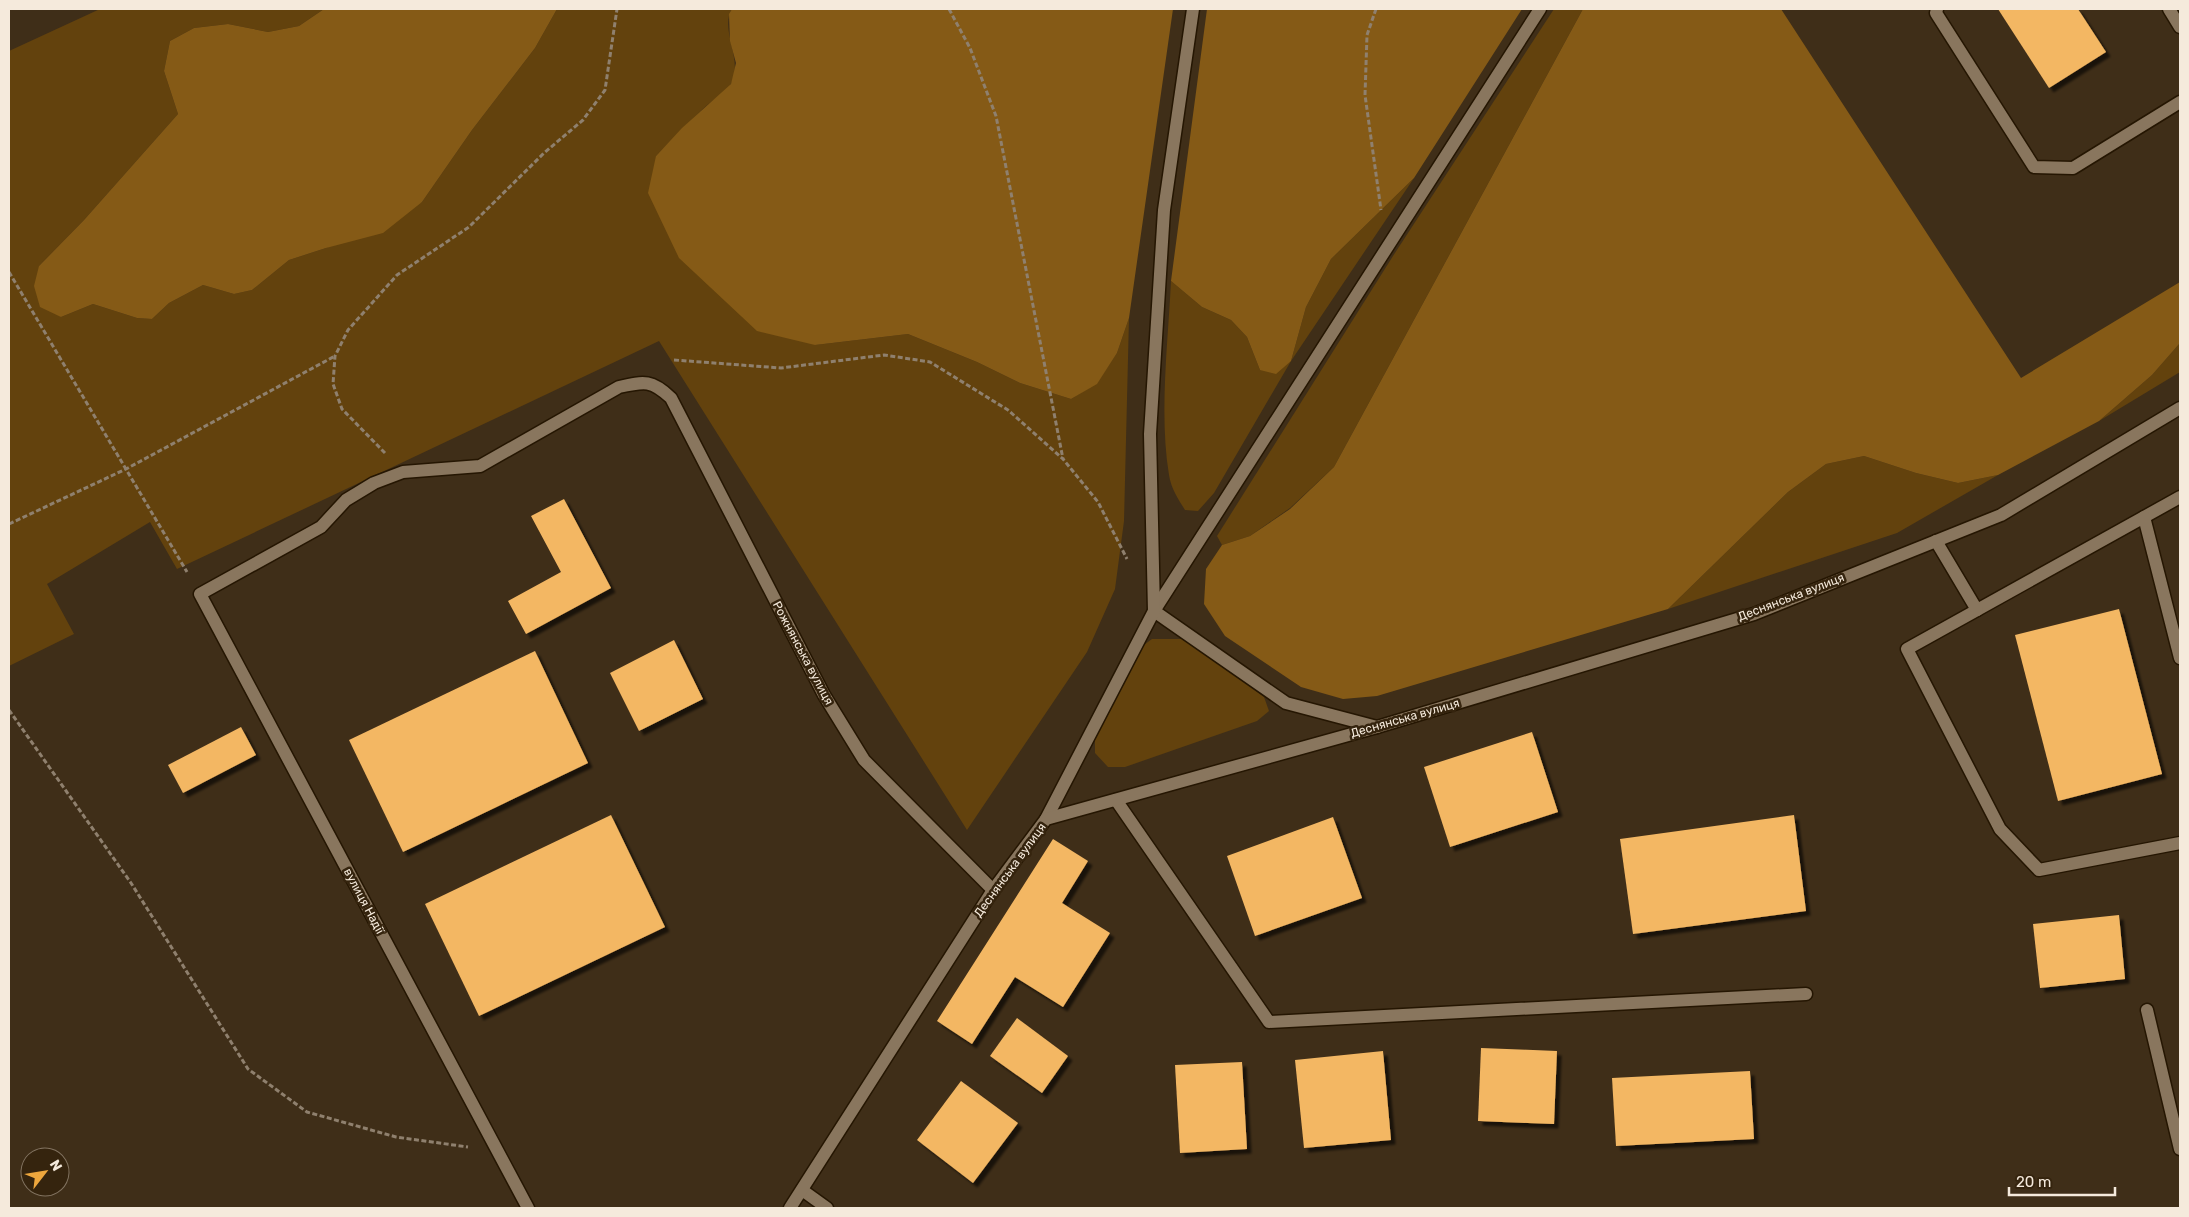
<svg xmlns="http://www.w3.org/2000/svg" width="2189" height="1217" font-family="Rubik,sans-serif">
	<defs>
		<filter id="shadow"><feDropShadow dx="4.5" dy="4.5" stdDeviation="1" flood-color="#0009"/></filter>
	</defs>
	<rect width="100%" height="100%" fill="#3f2e18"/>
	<g fill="#63420d">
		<path d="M 100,9 L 324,9 L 299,26 L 268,32 L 228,24 L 194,28 L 170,41 L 164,71 L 178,114 L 84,220 L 39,266 L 61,317 L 93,304 L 137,318 L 152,319 L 169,303 L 203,285 L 234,294 L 252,290 L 289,260 L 326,248 L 422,202 L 472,130 L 535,48 L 557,9 L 732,9 C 719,29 744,60 731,84 C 726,92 713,100 705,107 C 688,123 672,139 656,156 L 815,345 L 908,334 L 977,362 L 1020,383 L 1071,399 L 1097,383 L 1117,353 L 1129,318 L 1124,521 L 1115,589 L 1087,652 L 967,830 L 659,341 L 177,569 L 150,522 L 47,584 L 74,634 L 9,666 L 9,51 Z"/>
		<polygon points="1554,9 1583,9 1334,467 1290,508 1250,536 1222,545 1217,536 1393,256"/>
		<path d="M 1414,178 L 1291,361 L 1214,493 L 1198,511 L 1185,510 C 1178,499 1171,488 1169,475 C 1159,415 1168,343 1171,281 L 1202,307 L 1231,320 L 1247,337 L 1260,370 L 1291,361 L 1306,307 L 1331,259 Z"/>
		<polygon points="2180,343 2180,372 2099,421 2152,375"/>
		<polygon points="1864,456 1916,473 1958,483 1998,475 1897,533 1668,609 1788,492 1826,464"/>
		<polygon points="1152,639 1186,639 1264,697 1269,711 1257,721 1125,767 1108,767 1095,753 1095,737 1137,650"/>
	</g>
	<g fill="#855a16">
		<polygon points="324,9 557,9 535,48 472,130 422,202 383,233 326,248 289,260 252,290 234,294 203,285 169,303 152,319 137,318 93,304 61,317 40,307 34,286 39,266 84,220 178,114 164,71 170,41 194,28 228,24 268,32 299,26"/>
		<polygon points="732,9 1173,9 1129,318 1117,353 1097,384 1071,399 1020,383 977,362 908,334 815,345 757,331 679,258 648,193 656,156 682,128 731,84 736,63 730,41 729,14"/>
		<polygon points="1207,9 1522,9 1414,178 1331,259 1306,307 1291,361 1276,374 1260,370 1247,337 1231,320 1202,307 1171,281"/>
		<polygon points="1583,9 1781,9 2021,378 2180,282 2180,343 2152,375 2099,421 1998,475 1958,483 1916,473 1864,456 1826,464 1788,492 1668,609 1377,696 1343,699 1301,687 1225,636 1204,604 1206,569 1222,545 1250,536 1290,509 1334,467"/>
	</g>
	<g fill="#f3b764" filter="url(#shadow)">
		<polygon points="1998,9 2078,9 2106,52 2049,88"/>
		<polygon points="564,499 611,588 526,634 508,601 561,572 531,516"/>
		<polygon points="2119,609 2162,774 2058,801 2015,635"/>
		<polygon points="674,640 703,699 639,731 610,673"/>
		<polygon points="535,651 588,763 403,852 349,740"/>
		<polygon points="241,727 256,755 183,793 168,765"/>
		<polygon points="1532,732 1558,812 1450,847 1424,767"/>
		<polygon points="611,815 665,927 479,1016 425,904"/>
		<polygon points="1794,815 1806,911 1633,934 1620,839"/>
		<polygon points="1333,817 1362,898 1255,936 1227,856"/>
		<polygon points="1053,839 1088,861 1062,903 1110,933 1063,1007 1015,977 972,1044 937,1021"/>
		<polygon points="2119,915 2125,979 2040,988 2033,924"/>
		<polygon points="1017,1018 1068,1056 1042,1093 990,1056"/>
		<polygon points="1481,1048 1557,1051 1554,1124 1478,1121"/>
		<polygon points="1383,1051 1391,1140 1304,1148 1295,1060"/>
		<polygon points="1242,1062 1247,1149 1180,1153 1175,1065"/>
		<polygon points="1750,1071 1754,1139 1616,1146 1612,1078"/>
		<polygon points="961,1081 1018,1123 973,1183 917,1140"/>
	</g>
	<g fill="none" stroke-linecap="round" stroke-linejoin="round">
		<defs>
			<g id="service">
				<polyline points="1937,9 1936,13 2034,167 2073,168 2180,102"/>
				<polyline points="2169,9 2180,27"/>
				<polyline points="2180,497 1907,649 2000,829 2039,870 2180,843"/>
				<polyline points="2144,517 2180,658"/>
				<polyline points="1936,541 1977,610"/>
				<polyline points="1377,727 1286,703 1154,611 1540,9"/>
				<polyline points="1116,800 1269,1022 1806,994"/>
				<polyline points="2147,1010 2180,1149"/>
			</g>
			<g id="minor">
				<polyline points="1046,819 1154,611 1150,434 1164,210 1193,9"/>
				<polyline points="802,1190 827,1208"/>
				<path d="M 528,1208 L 200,594 L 321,527 L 346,500 L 374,483 L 403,472 L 480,466 L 619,387 C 645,381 652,380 671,398 L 824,695 L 864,760 L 993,890"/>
				<polyline points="790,1208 993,890 1046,819 1377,727 1754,614 2001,515 2180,408"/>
			</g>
		</defs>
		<use href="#service" stroke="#251602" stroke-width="15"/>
		<use href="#minor" stroke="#251602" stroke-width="15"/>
		<g stroke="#8f806e" stroke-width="3" stroke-dasharray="5 2.5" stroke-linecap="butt">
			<polyline points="949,9 970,48 996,116 1063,459"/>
			<polyline points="1376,9 1367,35 1365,95 1381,210"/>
			<polyline points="9,272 187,572"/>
			<polyline points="674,360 781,368 884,355 930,362 1008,410 1063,459 1098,502 1127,559"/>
			<polyline points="385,453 342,409 333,384 335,356 348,330 397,275 469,227 544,153 583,120 605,90 617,9"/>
			<polyline points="9,524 126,469 335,356"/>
			<polyline points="9,710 131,883 248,1069 307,1112 396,1137 468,1147"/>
		</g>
		<use href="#service" stroke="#89765e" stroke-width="12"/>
		<use href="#minor" stroke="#89765e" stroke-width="12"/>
	</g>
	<g text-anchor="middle" stroke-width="5" stroke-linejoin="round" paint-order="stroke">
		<g font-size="12" fill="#f5eadc" stroke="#35240e">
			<text transform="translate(1791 597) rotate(-21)" y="4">Деснянська вулиця</text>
			<text transform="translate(803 653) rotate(62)" y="4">Рожнянська вулиця</text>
			<text transform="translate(1405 718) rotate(-16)" y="4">Деснянська вулиця</text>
			<text transform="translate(1010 870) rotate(-54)" y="4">Деснянська вулиця</text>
			<text transform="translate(364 901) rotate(62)" y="4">вулиця Надії</text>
		</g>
	</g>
	<rect width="2189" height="1217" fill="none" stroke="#f5eadc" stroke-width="20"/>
	<g transform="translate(45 1172) rotate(59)"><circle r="24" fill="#35240e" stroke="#827360"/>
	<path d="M0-4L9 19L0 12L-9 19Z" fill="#eea73d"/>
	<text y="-8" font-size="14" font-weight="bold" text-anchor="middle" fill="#f5eadc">N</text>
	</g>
	<path d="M2009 1187v8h106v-8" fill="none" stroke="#f5eadc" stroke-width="2.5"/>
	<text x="2016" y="1187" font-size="15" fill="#f5eadc" stroke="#35240e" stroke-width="4" paint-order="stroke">20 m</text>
</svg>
